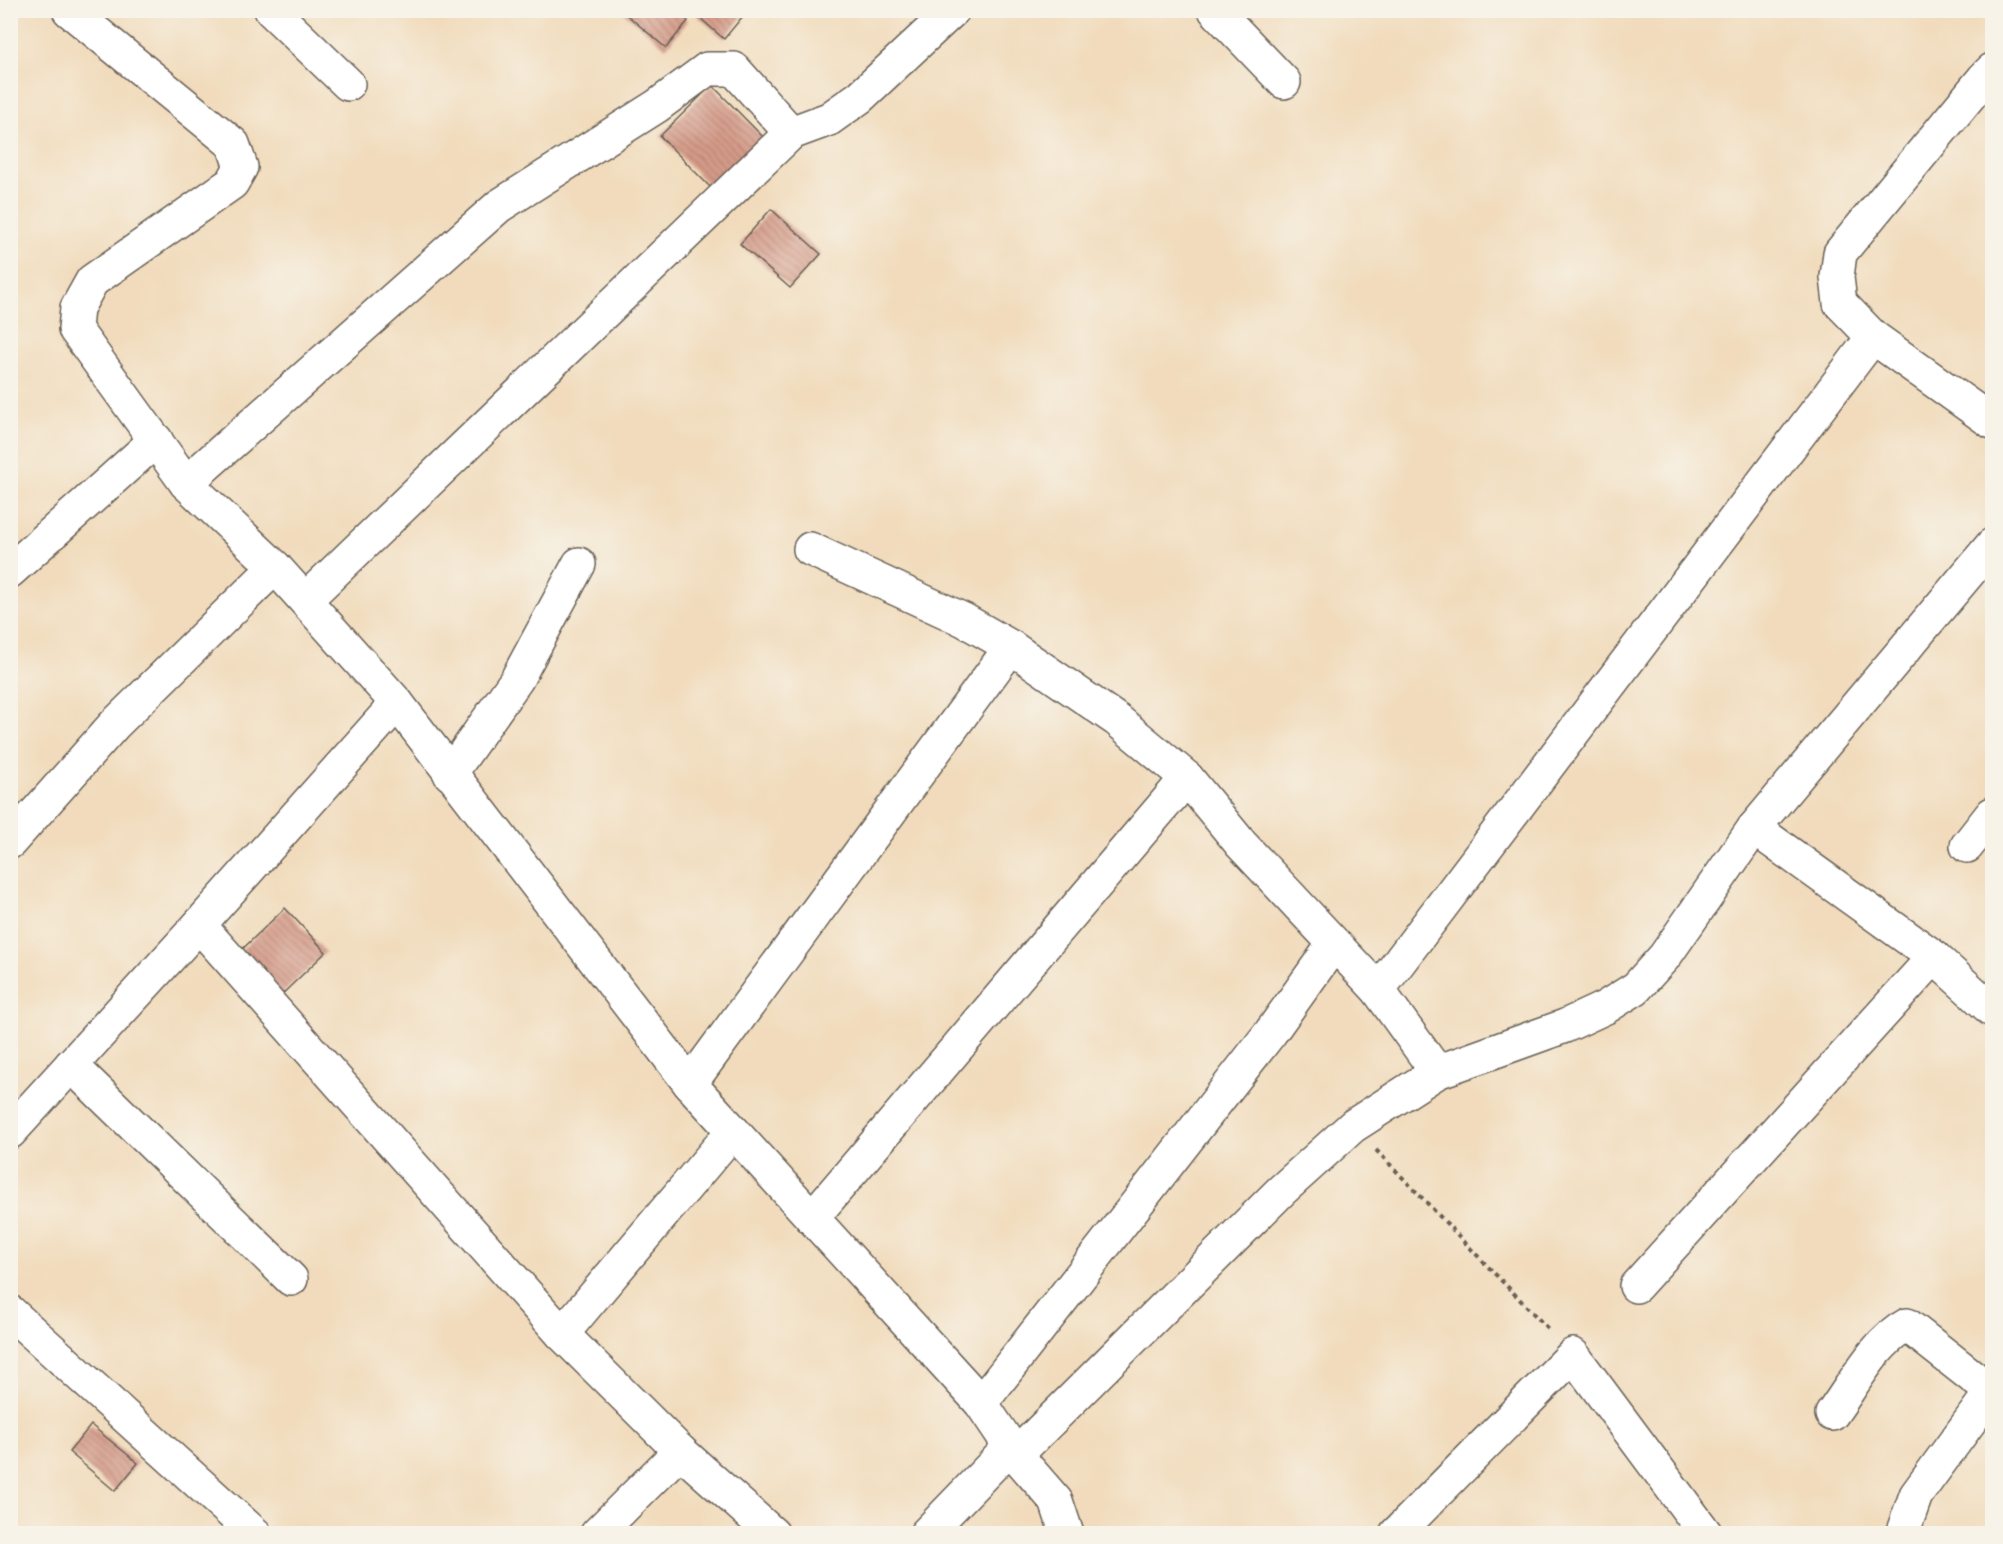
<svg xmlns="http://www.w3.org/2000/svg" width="2003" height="1544" font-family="'Gentium Book Plus',serif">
	<defs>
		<pattern id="building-back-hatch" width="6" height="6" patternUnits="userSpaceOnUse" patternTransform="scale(1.5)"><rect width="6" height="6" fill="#d69b89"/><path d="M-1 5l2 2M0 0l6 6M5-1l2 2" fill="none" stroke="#ad7e6f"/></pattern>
	</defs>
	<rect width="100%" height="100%" fill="#f7f3e8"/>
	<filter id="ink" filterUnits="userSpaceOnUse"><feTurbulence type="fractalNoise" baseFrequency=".0167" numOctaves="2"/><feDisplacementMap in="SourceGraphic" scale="12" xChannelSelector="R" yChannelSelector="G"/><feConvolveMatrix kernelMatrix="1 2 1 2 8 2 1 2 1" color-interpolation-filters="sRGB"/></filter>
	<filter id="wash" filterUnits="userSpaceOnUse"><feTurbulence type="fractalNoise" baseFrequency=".008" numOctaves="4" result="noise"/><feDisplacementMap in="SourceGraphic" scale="24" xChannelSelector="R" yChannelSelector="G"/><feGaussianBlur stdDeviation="1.35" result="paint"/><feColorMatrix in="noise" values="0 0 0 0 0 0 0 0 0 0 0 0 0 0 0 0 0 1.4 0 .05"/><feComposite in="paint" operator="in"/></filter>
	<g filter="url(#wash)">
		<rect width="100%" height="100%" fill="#f1dbbc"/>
		<g id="blocks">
			<g fill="url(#building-back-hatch)">
				<polygon points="621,10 675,10 688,21 666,48"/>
				<polygon points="691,10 748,10 724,39"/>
				<polygon points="712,85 764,138 712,189 660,136"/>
				<polygon points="771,209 821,254 790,288 740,244"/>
				<polygon points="285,908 326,952 273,1003 232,959"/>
				<polygon points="91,1425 138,1463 115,1491 69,1452"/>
			</g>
		</g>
	</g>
	<g filter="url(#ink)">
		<use href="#blocks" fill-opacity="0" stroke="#675f54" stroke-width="1.5"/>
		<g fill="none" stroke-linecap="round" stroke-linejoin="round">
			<defs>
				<g id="minor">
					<polyline points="69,10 233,144 241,167 232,183 92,281 77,308 75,329 186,483 275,567 397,703 690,1084 981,1403 1016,1455 1056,1501 1067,1534"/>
					<polyline points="271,10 348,84"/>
					<polyline points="1215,10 1284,82"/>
					<polyline points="1992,70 1984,78 1840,253 1837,277 1840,303 1873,337 1992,422"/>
					<polyline points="186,483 499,206 657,106 707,69 734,69 791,133"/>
					<polyline points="10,571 156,440"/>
					<polyline points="305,600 791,133 829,119 860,97 953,10"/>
					<polyline points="1011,647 1117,720 1187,778 1241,844 1378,990 1437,1072"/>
					<polyline points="450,774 517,679 579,564"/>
					<polyline points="1754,828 1934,957 1992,1010"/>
					<polyline points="10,842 114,725 275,567"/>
					<polyline points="1967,846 1992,814"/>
					<polyline points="199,925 562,1334 733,1131"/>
					<polyline points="1378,990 1873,337"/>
					<polyline points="71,1065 291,1279"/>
					<polyline points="690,1084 1011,647 964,620 810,549"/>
					<polyline points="10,1132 199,925 397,703"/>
					<polyline points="812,1218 1187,778"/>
					<polyline points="1636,1286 1934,957"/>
					<polyline points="10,1312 255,1534"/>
					<polyline points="562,1334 680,1451 773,1534"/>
					<polyline points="981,1403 1271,1032 1333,945"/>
					<path d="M 1832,1414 C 1854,1384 1874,1343 1907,1325 L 1992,1392"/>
					<polyline points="1016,1455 1281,1191 1353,1126 1437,1072 1565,1026 1606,1007 1636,988 1665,956 1754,828 1992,545"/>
					<polyline points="597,1534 680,1451"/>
					<polyline points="926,1534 1011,1446"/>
					<polyline points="1396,1534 1573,1355 1706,1534"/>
					<polyline points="1902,1534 1916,1495 1992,1391"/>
				</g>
			</defs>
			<use href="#minor" stroke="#675f54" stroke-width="36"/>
			<polyline stroke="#675f54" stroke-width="4" stroke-dasharray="4.5 4.5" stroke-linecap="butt" points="1376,1150 1550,1331"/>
			<use href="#minor" stroke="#fff" stroke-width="33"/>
		</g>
	</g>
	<rect width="2003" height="1544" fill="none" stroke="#f7f3e8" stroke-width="36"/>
</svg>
